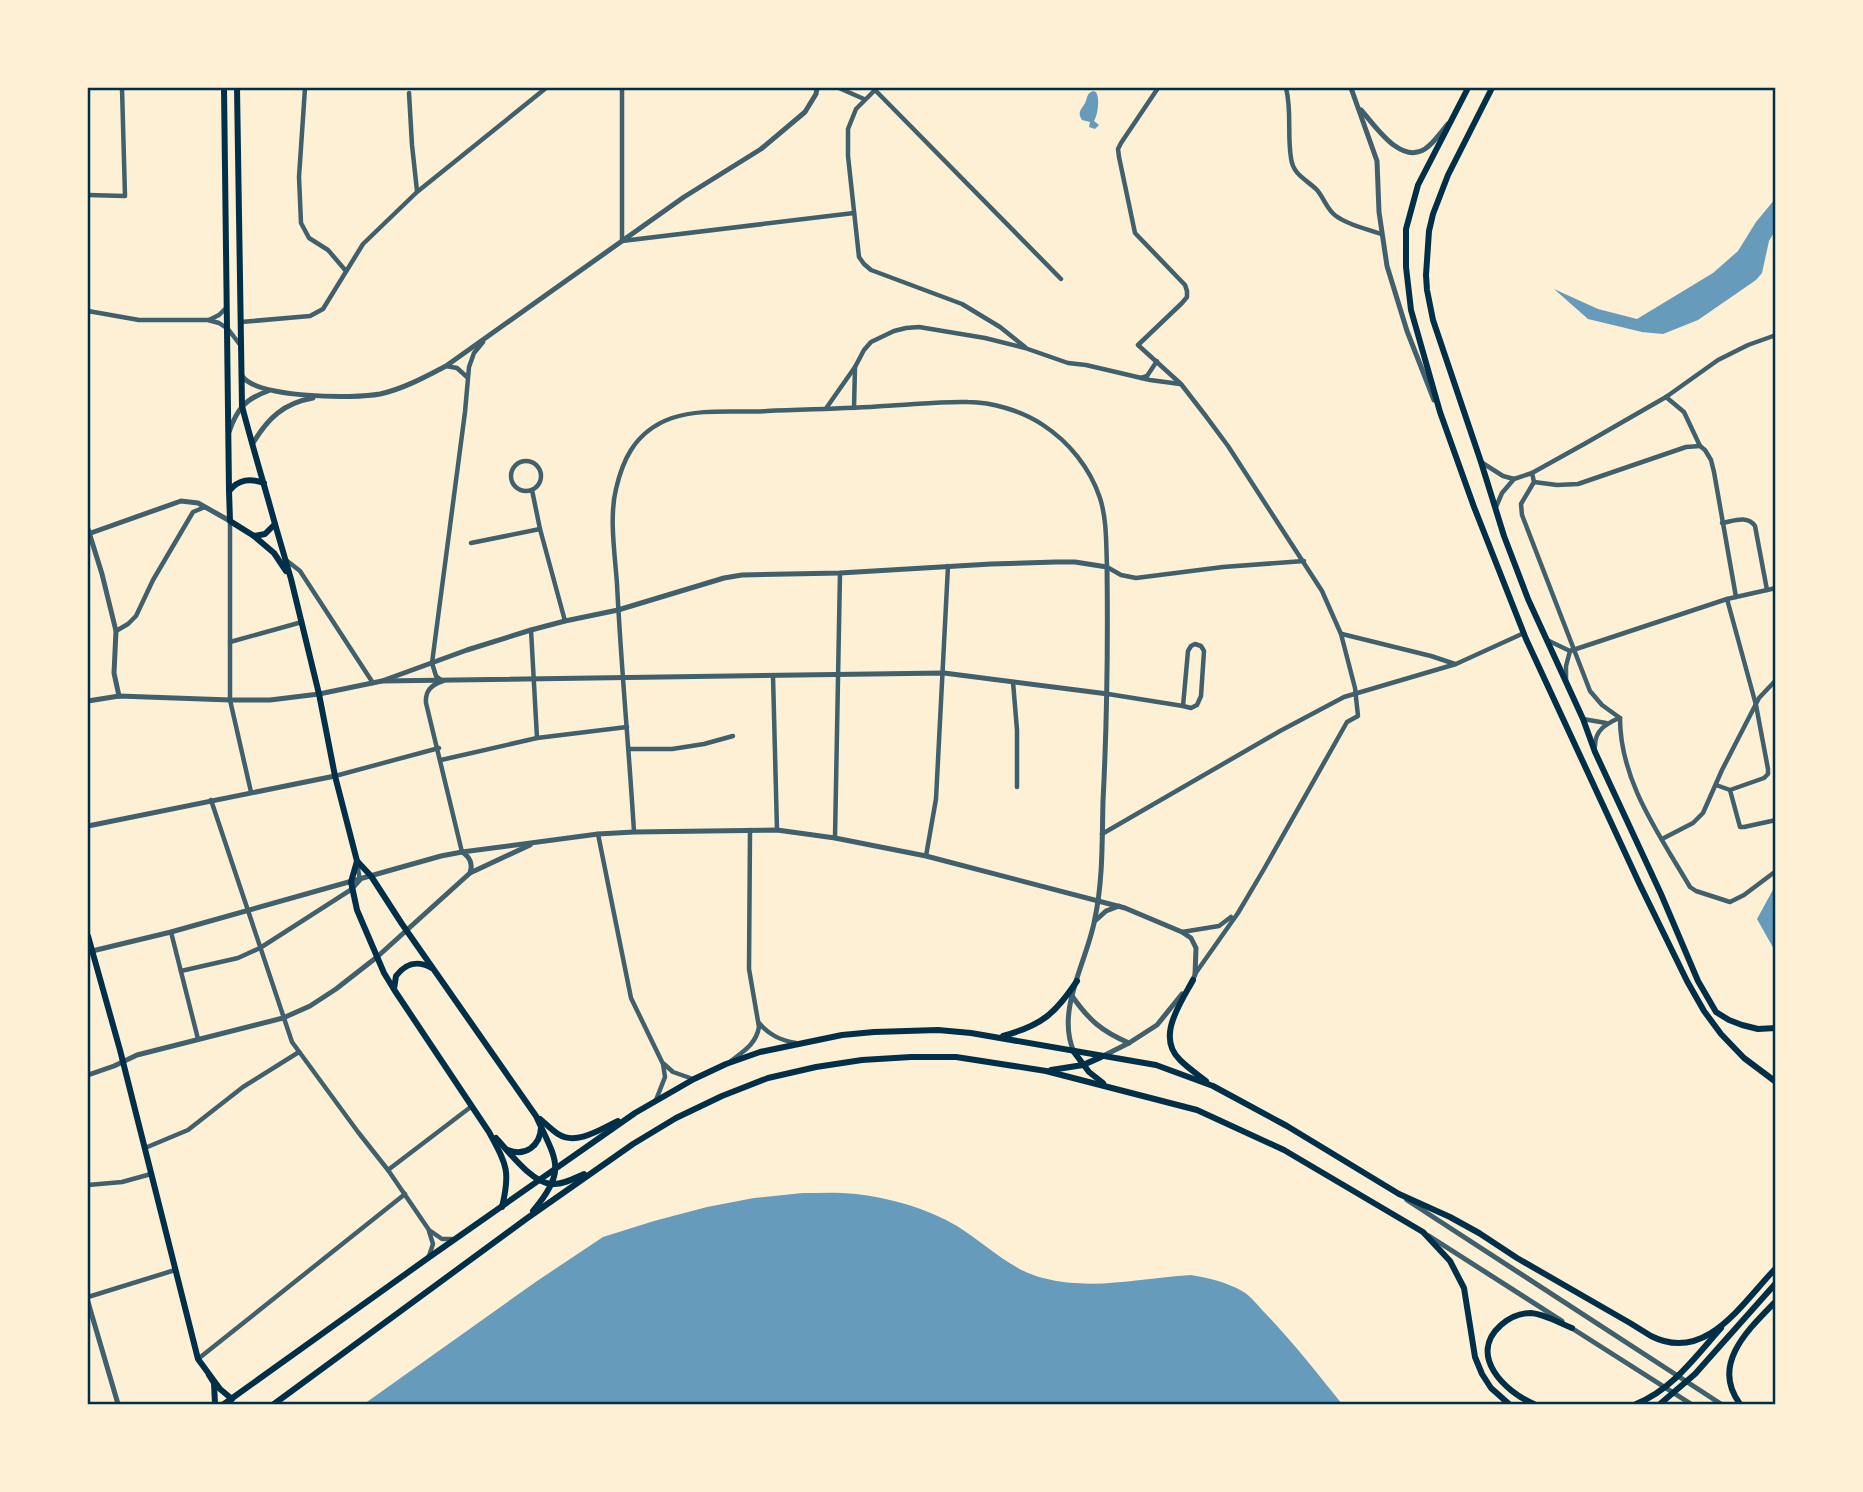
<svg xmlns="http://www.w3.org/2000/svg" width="1863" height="1492" font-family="Lato,sans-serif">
	<rect width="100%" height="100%" fill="#fdf0d5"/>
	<g fill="#669bbc">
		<path d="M 1093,91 L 1096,92 C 1100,98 1098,115 1094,121 L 1099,125 L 1095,129 L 1089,127 L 1090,122 L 1082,120 C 1077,112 1081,110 1085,103 C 1088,97 1086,94 1093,91 Z"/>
		<polygon points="1775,199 1775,231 1769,241 1762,273 1756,280 1698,320 1663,334 1642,332 1588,319 1554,289 1598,309 1637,319 1713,273 1738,251 1756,222"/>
		<polygon points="1775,886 1776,951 1775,951 1757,919"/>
		<path d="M 803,1193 C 820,1193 838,1192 856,1194 C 891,1198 926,1208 957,1226 C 985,1243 1010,1270 1043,1278 C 1093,1291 1140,1278 1191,1275 C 1209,1278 1226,1282 1242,1291 C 1251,1296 1258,1306 1265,1313 C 1293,1342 1317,1373 1342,1404 L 364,1404 L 537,1281 L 603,1237 L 654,1221 L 707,1207 L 754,1198 Z"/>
	</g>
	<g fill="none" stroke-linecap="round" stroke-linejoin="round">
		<g stroke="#3f606c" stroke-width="4.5">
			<polyline points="305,88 299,177 301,223 309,238 328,250 346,271"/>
			<polyline points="622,88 622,241 854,213"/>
			<polyline points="839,88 864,99"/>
			<polyline points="877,88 856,109 848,129 848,156 859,257 864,264 871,270 962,304 1000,327 1025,347"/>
			<polyline points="1158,88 1121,143 1118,149 1119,157 1135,233 1185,285 1187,291 1187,297 1182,303 1138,345 1181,384 1205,415 1228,446 1322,591 1341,634 1355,688 1358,716 1347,722 1264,869 1238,913 1195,974"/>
			<path d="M 1286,88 C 1292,111 1287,134 1291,158 C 1293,175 1306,179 1317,190 C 1324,198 1327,210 1336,216 C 1348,225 1367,229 1381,234"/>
			<polyline points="875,90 1061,279"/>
			<polyline points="409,93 412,145 417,191"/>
			<polyline points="88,195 125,196 122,88"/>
			<polyline points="88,311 139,320 208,320 219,323 228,329 241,346"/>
			<polyline points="209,320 219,315 227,307"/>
			<polyline points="241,322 310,316 323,309 363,244 417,192 546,88"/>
			<polyline points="446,366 457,368 467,377"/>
			<polyline points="1141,378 1147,376 1157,361"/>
			<polyline points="1666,397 1684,412 1700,446 1705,450 1711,460 1714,472 1736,597"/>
			<polyline points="827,407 855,367 864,350 871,342 894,331 906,328 919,327 985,338 1025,348 1068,363 1086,365 1150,380 1180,384"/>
			<polyline points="854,408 855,367"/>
			<circle cx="526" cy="476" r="15"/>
			<polyline points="1481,462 1503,476 1514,479 1532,473 1586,443 1666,397 1718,360 1748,345 1776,335"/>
			<polyline points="1532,473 1534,482 1521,504 1522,515 1590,691 1602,705 1620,718"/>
			<polyline points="1534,482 1557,485 1578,484 1686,447 1700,446"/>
			<polyline points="532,490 540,529 565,621"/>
			<polyline points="1496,507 1502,493 1514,479"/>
			<polyline points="230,521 230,700 251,792"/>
			<path d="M 1722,523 C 1734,521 1747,515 1755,526 L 1767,590"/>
			<polyline points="471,543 540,529"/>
			<polyline points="286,560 300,571 373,683"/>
			<polyline points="1727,599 1756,705 1768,769 1768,774 1764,778 1730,790 1740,827 1744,827 1776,820"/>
			<polyline points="531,630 537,738"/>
			<polyline points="116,631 128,624 136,616 153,580 193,512 205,507"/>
			<polyline points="1342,634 1431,656 1455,664"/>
			<polyline points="1547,640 1570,651 1727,599 1776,588"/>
			<polyline points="230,642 302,622"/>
			<polygon points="1195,644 1201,646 1204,651 1201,696 1197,705 1191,708 1183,706 1188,651 1191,646"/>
			<polyline points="773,676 777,830"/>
			<polyline points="441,680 436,676 432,663 465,412 469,367 474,353 483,342"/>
			<path d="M 443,681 C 431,685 425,691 426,703 L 462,852"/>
			<polyline points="1566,681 1566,666 1570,651"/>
			<polyline points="1013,682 1017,730 1017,787"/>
			<polyline points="1108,694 1183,706"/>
			<path d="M 1620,718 C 1620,781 1659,834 1690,887 L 1696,891 L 1730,902 L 1744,895 L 1776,871"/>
			<polyline points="1583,719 1606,723"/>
			<path d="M 1595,746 C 1595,730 1606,724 1619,718"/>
			<polyline points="629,749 672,749 704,744 733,736"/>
			<polyline points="441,760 537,738 627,727"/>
			<polyline points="335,776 439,748"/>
			<polyline points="1716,785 1730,790"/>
			<polyline points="211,800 292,1042 358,1132 388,1170 429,1230 442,1239 452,1239"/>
			<path d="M 634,832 C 629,749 621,666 617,584 C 615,555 609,517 616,489 C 619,476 624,461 631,450 C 641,434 655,424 672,418 C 702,408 736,413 767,411 C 806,409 845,409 883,406 C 911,405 940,401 968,402 C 992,402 1022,411 1043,425 C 1069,442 1090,468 1100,498 C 1107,520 1106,544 1107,567 L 1121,575 L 1136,578 L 1223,567 L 1304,561"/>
			<polyline points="598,834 631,998 663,1064 665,1077 656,1100"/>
			<polyline points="1102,834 1280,731 1344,697 1456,664 1524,633"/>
			<polyline points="835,838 840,573"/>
			<polyline points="1662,839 1693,823 1703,813 1722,770 1759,698 1776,680"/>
			<polyline points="926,856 936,799 948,566"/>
			<polyline points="171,932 198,1039"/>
			<polyline points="1182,932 1219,926 1231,917"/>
			<polyline points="181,971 238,958 260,948 352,889 360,880 357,864"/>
			<path d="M 759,1023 C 769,1035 780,1040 796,1043"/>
			<path d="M 731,1061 C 744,1051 756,1044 759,1027 L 749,969 L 750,830"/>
			<polyline points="664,1064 673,1072 693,1079"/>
			<polyline points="145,1148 188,1130 243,1087 299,1052"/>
			<polyline points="388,1170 472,1106"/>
			<polyline points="88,1185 122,1182 151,1174"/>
			<polyline points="429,1256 433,1244 429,1231"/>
			<polyline points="88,1297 175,1270"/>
			<polyline points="198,1359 405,1194"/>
		</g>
		<g stroke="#3f606c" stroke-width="5">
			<polyline points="1351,88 1377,161 1379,212 1387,266 1407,331 1434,400"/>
			<path d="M 1361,110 C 1375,125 1400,165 1425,149 C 1434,143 1441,132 1448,124"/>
			<path d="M 242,376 C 257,398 354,399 380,394 C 403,389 425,377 446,366 L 684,197 L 761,149 L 805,112 L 816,94 L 817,88"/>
			<path d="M 229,432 C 237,409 245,399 268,391"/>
			<path d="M 253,443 C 268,418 284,403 313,398"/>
			<polyline points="88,529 102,574 116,631 114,673 119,696"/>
			<polyline points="88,534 181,501 198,503 230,521"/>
			<path d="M 382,681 L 467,650 L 531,630 L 565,621 L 618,610 L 724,578 L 742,575 L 840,573 L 991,564 L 1056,562 L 1075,562 L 1107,567 C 1108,645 1107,723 1103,801 C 1102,840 1103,880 1095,918 C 1088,960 1055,1010 1074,1052"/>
			<polyline points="88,701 119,696 230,700 270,700 319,694 382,681 944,673 1108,694"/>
			<polyline points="88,826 335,776"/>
			<path d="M 462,852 C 470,857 473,864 470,873"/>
			<polyline points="1096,920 1106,911 1119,906"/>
			<polyline points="88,952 171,932 441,856 462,852 598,834 634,832 777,830 835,838 926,856 1125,908 1182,932 1191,938 1196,948 1195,975 1192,981"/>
			<path d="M 1072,996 C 1089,1020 1101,1031 1129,1043"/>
			<polyline points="1103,1056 1129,1043 1157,1025 1182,994"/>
			<polyline points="88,1075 114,1066 137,1055 283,1018 310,1006 336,989 377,957 470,873 530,845"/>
			<polyline points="1407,1200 1721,1404"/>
			<polyline points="1429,1236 1562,1321"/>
			<polyline points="88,1302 118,1404"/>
			<polyline points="1570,1327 1691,1404"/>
		</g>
		<polyline stroke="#003049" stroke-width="6" points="88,936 120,1050 198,1359 220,1389 232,1399"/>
		<g stroke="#003049" stroke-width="6">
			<polyline points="224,88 229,491"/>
			<path d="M 237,88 L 242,406 C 252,445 264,484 275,524 L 265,534 L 254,536 L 230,521 L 229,491 C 239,479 250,478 264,483"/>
			<polyline points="1468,88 1418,185 1406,229 1406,267 1411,310 1440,412 1474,507 1526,639 1640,885 1687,981 1704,1011 1721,1034 1744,1058 1776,1082"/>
			<polyline points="1492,88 1448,175 1433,214 1429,231 1426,275 1427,290 1433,320 1481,462 1504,536 1528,599 1583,719 1595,752 1661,894 1698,981 1716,1012 1729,1020 1742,1025 1758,1029 1776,1028"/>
			<path d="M 275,524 L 291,579 L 319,694 L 335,776 L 357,861 L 351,882 L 357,910 L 384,973 L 395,991 L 489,1132 C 506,1164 511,1170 502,1207"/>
			<polyline points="254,536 274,553 286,571"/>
			<path d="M 357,861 L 371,876 L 402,924 L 536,1116 C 556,1160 568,1170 533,1211"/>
			<path d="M 1193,980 C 1180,1004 1156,1037 1180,1060 C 1188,1068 1197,1074 1206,1081"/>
			<path d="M 394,989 L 396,976 C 406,963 417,960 432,968"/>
			<path d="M 1003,1036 C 1042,1025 1055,1014 1077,981"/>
			<polyline points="1074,1052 1089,1072 1103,1083"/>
			<polyline points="1051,1070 1083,1065 1101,1057"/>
			<path d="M 540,1119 C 546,1124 552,1130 558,1134 C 576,1146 601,1129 618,1121"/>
			<path d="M 496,1138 C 509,1152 532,1183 552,1184 C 563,1185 575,1178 584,1174"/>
			<path d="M 508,1150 C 525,1157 540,1146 541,1128"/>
			<polyline points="209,1375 214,1383 215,1404"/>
			<path d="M 224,1404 L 428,1258 L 635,1113 L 694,1079 L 726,1064 L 760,1052 L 842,1035 L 874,1032 L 938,1030 L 971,1033 L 1156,1065 L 1213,1086 L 1287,1126 L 1399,1194 L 1450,1217 L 1479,1233 L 1517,1258 L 1630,1323 L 1651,1336 C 1706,1364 1742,1303 1776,1268"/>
			<polyline points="274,1404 526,1219 633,1144 676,1118 722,1096 768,1078 816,1067 862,1060 911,1057 956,1057 1046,1071 1197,1110 1284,1150 1423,1232 1450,1261 1464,1288 1475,1357 1482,1374 1491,1388 1509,1404"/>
			<path d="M 1534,1404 C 1505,1392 1467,1355 1501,1325 C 1509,1318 1520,1313 1531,1313 C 1545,1314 1559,1323 1572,1328"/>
			<path d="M 1636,1404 C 1672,1390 1696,1356 1721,1328"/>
			<polyline points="1660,1404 1695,1374 1776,1283"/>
			<path d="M 1740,1404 C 1710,1364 1749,1329 1776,1301"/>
		</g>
	</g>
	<rect width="1863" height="1492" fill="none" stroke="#fdf0d5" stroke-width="178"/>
	<rect x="89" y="89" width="1685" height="1314" fill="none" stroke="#003049" stroke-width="2.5"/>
</svg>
